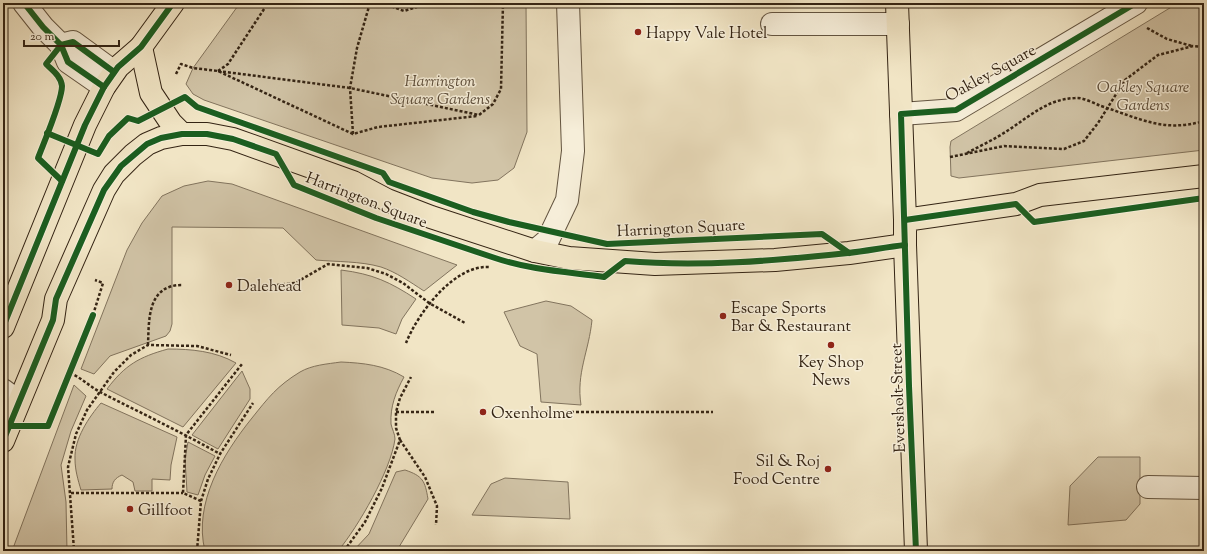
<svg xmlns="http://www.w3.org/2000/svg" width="1207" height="554" font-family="'Sorts Mill Goudy',serif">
	<rect width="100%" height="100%" fill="#f1e5c5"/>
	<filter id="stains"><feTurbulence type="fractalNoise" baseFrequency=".005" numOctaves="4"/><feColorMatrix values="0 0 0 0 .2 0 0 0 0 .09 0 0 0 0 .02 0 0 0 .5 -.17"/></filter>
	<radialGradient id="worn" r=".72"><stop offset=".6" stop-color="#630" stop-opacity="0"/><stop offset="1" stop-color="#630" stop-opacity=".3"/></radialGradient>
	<g fill="#d1c4a7" stroke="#82745e">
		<polygon points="240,3 526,3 527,132 514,168 498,180 472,183 432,178 204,100 193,94 186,84 193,68"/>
		<polygon points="1178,3 1204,3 1204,150 959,178 951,176 950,147 951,141"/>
		<path d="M 208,181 L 232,184 L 457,265 L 424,291 C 410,282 396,272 381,267 C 360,261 337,262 316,260 L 283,228 L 172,227 L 172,324 L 170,331 L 166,336 L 110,356 L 94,374 L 81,369 L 127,250 L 142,223 L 162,196 L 184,186 Z"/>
		<path d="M 341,270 C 373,274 390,282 416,299 L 402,319 L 396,334 L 379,328 L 342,325 Z"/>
		<path d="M 546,301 L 571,306 L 592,320 C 589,351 576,373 581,405 L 541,402 L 537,354 L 520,346 L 504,312 Z"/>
		<path d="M 168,349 C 191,349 215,351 236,363 L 183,427 L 107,389 C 125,365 139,357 168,349 Z"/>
		<path d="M 341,362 C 363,363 384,365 404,377 C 396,392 390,406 391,424 C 392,429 395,434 395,439 C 391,470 358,527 338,551 L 205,551 C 193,503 223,454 252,418 C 268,398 277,386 300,372 C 312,365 327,364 341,362 Z"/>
		<polygon points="242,371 250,389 250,399 218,449 192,435"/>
		<polygon points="74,385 86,396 71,431 61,465 66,502 67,551 12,551"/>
		<path d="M 101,403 L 177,437 L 171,465 L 170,480 L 152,479 L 152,491 L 135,491 L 133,482 L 122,475 C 115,478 112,482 112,489 L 81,490 C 78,480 75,470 75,459 C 74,439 89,417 101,403 Z"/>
		<polygon points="188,442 215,456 205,475 198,495 187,492 185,459"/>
		<polygon points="1098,457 1140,457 1140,504 1126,520 1068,525 1070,486"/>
		<path d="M 405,470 C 423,476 425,481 428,499 L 399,547 L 396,551 L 353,551 L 369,534 L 396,472 Z"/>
		<polygon points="505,478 568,482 570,519 472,515 491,484"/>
		<polygon points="1201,514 1204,514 1204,551 1202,551"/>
	</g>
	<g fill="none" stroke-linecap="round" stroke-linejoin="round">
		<defs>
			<g id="minor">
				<polyline points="24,3 43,27 61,45 68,62 104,87"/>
				<polyline points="772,24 898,24"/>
				<polyline points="61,45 73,42 114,72"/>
				<polyline points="901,114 956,110 1136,3"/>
				<polyline points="535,251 548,240 567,200 573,151 568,3"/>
				<polyline points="3,390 18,401"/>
				<polyline points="1148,487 1204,488"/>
			</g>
			<g id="major">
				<polyline points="897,3 905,220"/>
				<polyline points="905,245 916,551"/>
			</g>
			<g id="highway">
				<polyline points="141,47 151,93 171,123 182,134"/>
				<polyline points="3,327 85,125 104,87 118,67 141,47 173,3"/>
				<polyline points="3,441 53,320 56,299 104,190 114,174 133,155 147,144 161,138 182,134 207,134 233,139 353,182 387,200 431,217 535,251 569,258 655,264 775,260 849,253 905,245 905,220 1016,204 1040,195 1204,176"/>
			</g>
		</defs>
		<use href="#minor" stroke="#635440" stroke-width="24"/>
		<use href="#major" stroke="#342414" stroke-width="24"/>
		<use href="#highway" stroke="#342414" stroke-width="24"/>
		<g stroke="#342414" stroke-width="2.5" stroke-dasharray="3 2" stroke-linecap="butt">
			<polyline points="382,3 404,11 429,3"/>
			<polyline points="1147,28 1167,39 1192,46"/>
			<polyline points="218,71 350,88 479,115 493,104 501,89 503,3"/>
			<polyline points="218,71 228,64 268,3"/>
			<polyline points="176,74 181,64 193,68 218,71 353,134 378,127 477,116"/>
			<polyline points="353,134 350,88 357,48 370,3"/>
			<path d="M 967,153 C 980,146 995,139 1007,131 C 1029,117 1047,99 1075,98 C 1083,97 1093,103 1101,106 C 1139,118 1163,133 1204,121"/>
			<polyline points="950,157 1004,146 1064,149 1084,141 1098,123 1125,80 1158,55 1193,46 1204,47"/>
			<polyline points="3,239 8,240"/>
			<polyline points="277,285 295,283 328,264 367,268 386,274 403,283 429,303 465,323"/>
			<polyline points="93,315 103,283 95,280"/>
			<path d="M 406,343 C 418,313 454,265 489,267"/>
			<path d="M 148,345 C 149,320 147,285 182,285"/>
			<path d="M 70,373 C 82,378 90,387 102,393 C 141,413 181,432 220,454"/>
			<polyline points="396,412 435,412"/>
			<polyline points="531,412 713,412"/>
			<polyline points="400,440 425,477 437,506 436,525"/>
			<polyline points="71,493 183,493"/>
			<polyline points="201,501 183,493 186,435 242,364"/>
			<polyline points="82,550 74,550 68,467 76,434 87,410 114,372 131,355 148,345 197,346 231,355"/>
			<polyline points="178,550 196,549"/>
			<polyline points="197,551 201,501 208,479 220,454 253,403"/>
			<polyline points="344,551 365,522 382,488 400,440 396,428 396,412 400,398 411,377"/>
		</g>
		<use href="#minor" stroke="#f6eed9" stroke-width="22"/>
		<use href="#major" stroke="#f1e5c5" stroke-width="22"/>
		<use href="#highway" stroke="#f1e5c5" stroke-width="22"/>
		<defs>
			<g id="cycleway">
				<polyline points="24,3 43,27 61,45 68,62 104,87"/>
				<path d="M 61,45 L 46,64 C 52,70 61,76 62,86 C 62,101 44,142 38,158 L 62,181"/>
				<polyline points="61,45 73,42 114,72"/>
				<polyline points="47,133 98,154 109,136 128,118 138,121 185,97 197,107 383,173 389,182 473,212 509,222 607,244 822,234 849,253"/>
				<polyline points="905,220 1016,204 1034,222 1204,198"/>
				<polyline points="3,327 85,125 104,87 118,67 141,47 173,3"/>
				<polyline points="9,426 48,426 93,315"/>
				<path d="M 3,441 L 53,320 L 56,299 L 104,190 L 121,166 L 147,144 L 161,138 L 182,134 L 207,134 L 233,139 L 276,154 L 294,185 L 376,218 L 495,258 C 530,270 568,272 604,277 L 625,261 C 698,267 774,261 848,253 C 867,251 886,247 905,245"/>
				<polyline points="916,551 909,386 901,114 956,110 1136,3"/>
			</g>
		</defs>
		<use href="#cycleway" stroke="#f6eed9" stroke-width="8"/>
		<use href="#cycleway" stroke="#1b5e20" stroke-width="6"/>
	</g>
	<g fill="#8f2418" stroke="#f6eed9" stroke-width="1.5">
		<circle cx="638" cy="32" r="4"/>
		<circle cx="229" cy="285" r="4"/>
		<circle cx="723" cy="316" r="4"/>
		<circle cx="831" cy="345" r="4"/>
		<circle cx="483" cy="412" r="4"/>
		<circle cx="828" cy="469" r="4"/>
		<circle cx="130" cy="509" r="4"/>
	</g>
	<g text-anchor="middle" stroke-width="3" stroke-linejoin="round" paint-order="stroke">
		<g font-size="16" fill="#342414" stroke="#f6eed9" text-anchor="start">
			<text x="646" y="38">Happy Vale Hotel</text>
			<text x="237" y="291">Dalehead</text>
			<text x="731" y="313">Escape Sports<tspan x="731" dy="18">Bar &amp; Restaurant</tspan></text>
			<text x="831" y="367" text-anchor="middle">Key Shop<tspan x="831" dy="18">News</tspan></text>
			<text x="491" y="418">Oxenholme</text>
			<text x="820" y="466" text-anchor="end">Sil &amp; Roj<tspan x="820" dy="18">Food Centre</tspan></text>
			<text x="138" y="515">Gillfoot</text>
		</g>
		<g font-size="16" fill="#342414" stroke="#f6eed9">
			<text transform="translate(990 72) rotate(-29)" y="6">Oakley Square</text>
			<text transform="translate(367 199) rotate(21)" y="6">Harrington Square</text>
			<text transform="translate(681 227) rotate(-3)" y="6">Harrington Square</text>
			<text transform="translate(897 398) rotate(-92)" y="6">Eversholt Street</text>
		</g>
		<g font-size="16" font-style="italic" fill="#5b4c39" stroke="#f6eed9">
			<text x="440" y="86">Harrington<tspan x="440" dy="18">Square Gardens</tspan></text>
			<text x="1143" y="92">Oakley Square<tspan x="1143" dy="18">Gardens</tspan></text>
		</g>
	</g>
	<rect width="1207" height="554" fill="none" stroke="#f1e5c5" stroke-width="16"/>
	<rect x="4" y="4" width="1199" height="546" fill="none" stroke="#342414" stroke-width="2"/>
	<rect x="8" y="8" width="1191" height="538" fill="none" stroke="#342414"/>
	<path d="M24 40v6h95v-6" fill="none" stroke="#342414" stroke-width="2"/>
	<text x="30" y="40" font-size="12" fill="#342414" stroke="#f6eed9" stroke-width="3" paint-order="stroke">20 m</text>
	<rect width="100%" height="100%" filter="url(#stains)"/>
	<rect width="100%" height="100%" fill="url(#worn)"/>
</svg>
